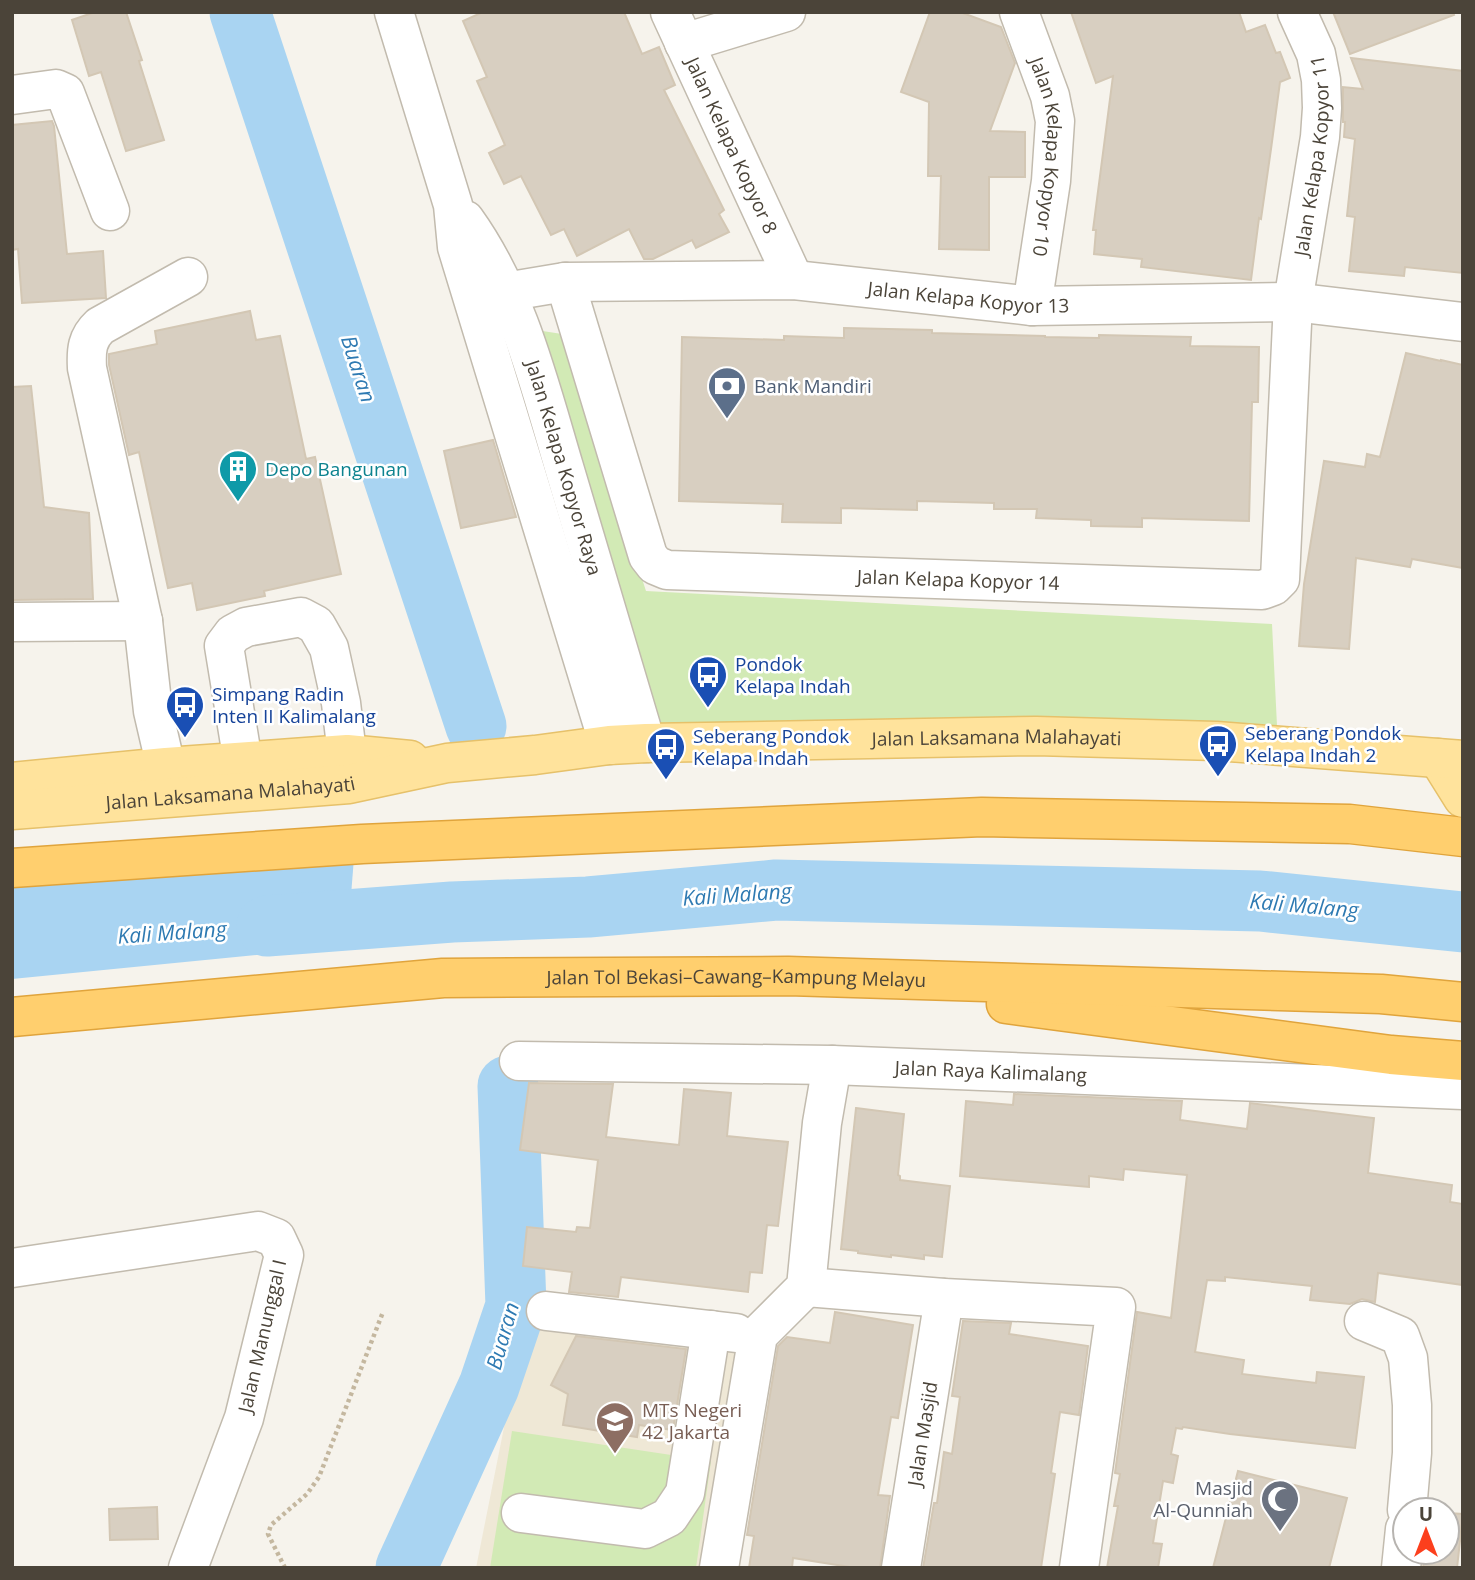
<svg xmlns="http://www.w3.org/2000/svg" width="1475" height="1580" font-family="'Open Sans',sans-serif">
	<rect width="100%" height="100%" fill="#f6f3ec"/>
	<polygon fill="#efe8d6" points="528,1307 753,1341 709,1568 476,1568"/>
	<g fill="#d2eab5">
		<polygon points="523,328 562,334 646,591 1272,624 1278,746 646,743"/>
		<polygon points="512,1431 711,1461 696,1568 490,1568"/>
	</g>
	<polygon fill="#a9d4f2" points="355,845 347,946 12,979 12,868"/>
	<g fill="none" stroke-linecap="round" stroke-linejoin="round">
		<g stroke="#a9d4f2" stroke-width="61">
			<polyline points="240,12 476,726"/>
			<polyline points="267,926 452,912 588,907 776,890 1260,901 1463,922"/>
			<polyline points="406,1568 489,1386 516,1306 508,1086"/>
		</g>
	</g>
	<g fill="#d8cfc1" stroke="#d3c7b4" stroke-width="2">
		<polygon points="95,12 126,12 142,60 139,61 164,140 126,151 101,72 89,76 72,20"/>
		<polygon points="483,12 624,12 642,54 659,47 675,85 664,90 724,210 719,214 729,232 696,248 692,240 653,259 644,259 629,229 577,256 564,229 551,235 521,176 504,184 489,153 505,145 477,81 487,77 463,21"/>
		<polygon points="930,12 960,12 1001,27 1015,63 990,131 1025,132 1025,177 989,177 989,250 939,249 941,176 928,176 929,102 901,92"/>
		<polygon points="1071,12 1239,12 1246,32 1265,25 1276,53 1280,52 1290,78 1280,82 1271,149 1261,219 1259,218 1251,280 1141,267 1142,259 1094,254 1096,230 1093,230 1113,76 1096,83"/>
		<polygon points="1333,12 1453,12 1454,15 1350,54"/>
		<polygon points="1351,58 1463,71 1463,273 1405,267 1404,276 1349,271 1355,217 1347,216 1355,139 1344,137 1345,122 1343,122 1343,87 1363,89"/>
		<polygon points="52,121 54,126 67,254 103,251 106,298 22,303 18,249 12,250 12,125"/>
		<polygon points="250,311 256,340 280,336 306,459 315,457 341,574 264,591 265,596 197,610 192,583 168,588 139,452 129,455 109,365 109,354 157,344 155,331"/>
		<polygon points="844,328 932,330 932,333 1045,336 1045,337 1099,338 1099,335 1191,337 1190,346 1259,347 1258,402 1252,402 1249,521 1142,518 1142,527 1091,526 1091,520 1036,518 1037,509 994,509 994,503 917,501 917,510 841,508 841,523 782,522 783,504 679,501 682,337 784,340 784,336 844,338"/>
		<polygon points="1406,353 1441,361 1441,360 1463,365 1463,568 1412,559 1410,567 1356,558 1349,649 1299,646 1304,584 1324,461 1365,467 1367,454 1380,457"/>
		<polygon points="31,386 44,507 89,513 93,599 12,600 12,387"/>
		<polygon points="493,440 516,517 461,528 444,451"/>
		<polygon points="529,1083 613,1084 606,1137 679,1145 684,1089 731,1093 727,1136 788,1142 778,1226 767,1225 762,1273 750,1272 748,1292 621,1277 618,1297 569,1292 572,1272 523,1266 527,1227 576,1232 577,1227 590,1228 598,1160 520,1150"/>
		<polygon points="1014,1094 1182,1101 1180,1120 1247,1129 1250,1103 1374,1118 1368,1173 1452,1185 1450,1202 1463,1204 1463,1285 1378,1273 1375,1302 1362,1299 1350,1304 1310,1300 1312,1286 1225,1277 1225,1281 1207,1280 1195,1352 1244,1360 1242,1374 1316,1383 1317,1372 1364,1377 1355,1448 1230,1434 1183,1427 1182,1429 1176,1428 1171,1454 1178,1456 1173,1483 1163,1481 1153,1543 1162,1544 1158,1568 1107,1568 1118,1506 1114,1506 1120,1474 1115,1473 1137,1312 1171,1318 1187,1175 1124,1169 1123,1180 1089,1176 1089,1187 960,1176 966,1101 1013,1105"/>
		<polygon points="856,1108 904,1114 898,1175 900,1176 900,1180 950,1186 942,1257 924,1255 924,1259 891,1255 891,1257 858,1253 858,1251 841,1249"/>
		<polygon points="835,1312 913,1325 898,1418 891,1417 878,1495 890,1496 880,1568 856,1568 793,1558 792,1568 749,1568 754,1536 747,1535 778,1346 787,1337 830,1343"/>
		<polygon points="963,1321 1011,1323 1009,1334 1088,1346 1079,1415 1060,1412 1051,1473 1055,1474 1041,1568 923,1568 934,1503 937,1503 944,1452 952,1454 960,1397 952,1396"/>
		<polygon points="576,1336 686,1349 673,1430 639,1425 637,1437 563,1425 568,1394 551,1385"/>
		<polygon points="1238,1471 1347,1498 1329,1568 1213,1568"/>
		<polygon points="157,1507 158,1539 110,1540 109,1509"/>
		<polygon points="1447,1513 1463,1514 1457,1568 1423,1568 1425,1552 1447,1552"/>
	</g>
	<g fill="none" stroke-linecap="round" stroke-linejoin="round">
		<defs>
			<g id="minor">
				<polyline points="394,12 453,205 457,247 609,745"/>
				<path id="s1" d="M 670,12 L 794,280"/>
				<path id="s2" d="M 1019,12 L 1050,96 L 1055,121 L 1051,181 L 1032,306"/>
				<polyline points="684,43 786,12"/>
				<polyline points="12,95 56,89 65,93 110,211"/>
				<path id="s3" d="M 465,220 C 517,292 539,383 564,467 C 591,559 618,651 646,743"/>
				<path id="s4" d="M 565,282 L 648,556 L 655,565 L 667,570 L 1262,590 L 1273,586 L 1280,579 L 1293,302 L 1320,137 L 1322,108 L 1321,80 L 1316,54 L 1297,12"/>
				<path id="s5" d="M 475,302 L 505,292 L 565,282 L 794,280 L 1032,306 L 1293,302 L 1463,322"/>
				<polyline points="12,622 143,621"/>
				<polyline points="243,762 224,646 233,634 246,627 301,617 316,625 329,648 341,703 347,754"/>
				<path d="M 166,767 L 153,711 L 143,621 L 87,368 C 86,350 87,338 100,326 L 188,277"/>
				<path id="s6" d="M 519,1061 L 832,1065 L 1463,1090"/>
				<polyline points="12,1268 258,1231 276,1238 284,1255 244,1418 188,1568"/>
				<polyline points="806,1287 944,1298 1116,1307 1079,1568"/>
				<polyline points="546,1311 736,1333"/>
				<polyline points="1364,1321 1400,1336 1408,1358 1412,1405 1412,1453 1407,1510"/>
				<polyline points="521,1513 645,1529 669,1517 685,1493 711,1330"/>
				<polyline points="719,1568 758,1335 806,1287 822,1123 832,1065"/>
				<path id="s7" d="M 901,1568 L 944,1298"/>
				<polyline points="1401,1568 1405,1529"/>
			</g>
			<g id="major">
				<polyline points="1438,758 1463,798"/>
				<polyline points="12,782 166,767 347,754 410,760"/>
				<path id="s8" d="M 12,810 L 349,784 L 447,763 L 535,755 L 609,745 L 646,743 L 1036,736 L 1216,741 L 1463,760"/>
			</g>
			<g id="highway">
				<polyline points="12,868 362,844 982,817 1350,824 1463,837"/>
				<polyline points="1006,1004 1391,1055 1463,1061"/>
				<path id="s9" d="M 12,1017 L 443,978 L 788,976 L 1381,994 L 1463,1002"/>
			</g>
		</defs>
		<use href="#minor" stroke="#c2bbae" stroke-width="41"/>
		<use href="#major" stroke="#e6c16a" stroke-width="41"/>
		<use href="#highway" stroke="#e0a43c" stroke-width="41"/>
		<polyline stroke="#c4b79f" stroke-width="4.5" stroke-dasharray="3.5 3.5" stroke-linecap="butt" points="285,1568 268,1534 271,1525 307,1494 319,1477 383,1312"/>
		<use href="#minor" stroke="#fff" stroke-width="38"/>
		<use href="#major" stroke="#ffe39c" stroke-width="38"/>
		<use href="#highway" stroke="#ffcf6e" stroke-width="38"/>
	</g>
	<defs>
		<symbol id="bank-pin" viewBox="-11 -11 22 30"><path d="M0 17L-7.5 6A9.5 9.5 0 1 1 7.5 6Z" fill="#5c6f8a" stroke="#fff"/><path d="M-6-4H6V4H-6ZM0-2.3a2.3 2.3 0 1 0 0 4.6a2.3 2.3 0 1 0 0-4.6Z" fill="#fff"/></symbol>
		<symbol id="building-pin" viewBox="-11 -11 22 30"><path d="M0 17L-7.5 6A9.5 9.5 0 1 1 7.5 6Z" fill="#0f9aa8" stroke="#fff"/><path d="M-4-6H4V6H1V3H-1V6H-4ZM-2.5-4.3h1.7v1.8h-1.7ZM.8-4.3h1.7v1.8H.8ZM-2.5-1h1.7V.8h-1.7ZM.8-1h1.7V.8H.8Z" fill="#fff"/></symbol>
		<symbol id="bus-pin" viewBox="-11 -11 22 30"><path d="M0 17L-7.5 6A9.5 9.5 0 1 1 7.5 6Z" fill="#1a4fb4" stroke="#fff"/><path d="M-5-6H5V4H4V6H2V4H-2V6H-4V4H-5ZM-3.5-4V0h7V-4ZM-3.5 1.2v1.5H-2V1.2ZM2 1.2v1.5H3.5V1.2Z" fill="#fff"/></symbol>
		<symbol id="school-pin" viewBox="-11 -11 22 30"><path d="M0 17L-7.5 6A9.5 9.5 0 1 1 7.5 6Z" fill="#8d6e63" stroke="#fff"/><path d="M0-5L7-2L0 1L-7-2ZM-4 1L0 2.5L4 1V4Q0 6-4 4Z" fill="#fff"/></symbol>
		<symbol id="mosque-pin" viewBox="-11 -11 22 30"><path d="M0 17L-7.5 6A9.5 9.5 0 1 1 7.5 6Z" fill="#6b7280" stroke="#fff"/><path d="M3.5-4.9A6 6 0 1 0 3.5 4.9A5 5 0 1 1 3.5-4.9Z" fill="#fff"/></symbol>
	</defs>
	<g fill-rule="evenodd">
		<use href="#bank-pin" x="705" y="364" width="44" height="60"/>
		<use href="#building-pin" x="216" y="447" width="44" height="60"/>
		<use href="#bus-pin" x="686" y="653" width="44" height="60"/>
		<use href="#bus-pin" x="163" y="683" width="44" height="60"/>
		<use href="#bus-pin" x="1196" y="722" width="44" height="60"/>
		<use href="#bus-pin" x="644" y="725" width="44" height="60"/>
		<use href="#school-pin" x="593" y="1399" width="44" height="60"/>
		<use href="#mosque-pin" x="1258" y="1477" width="44" height="60"/>
	</g>
	<g text-anchor="middle" stroke-width="5" stroke-linejoin="round" paint-order="stroke">
		<g font-size="19" fill="#4b4439" stroke="#fff">
			<text dy="7" stroke="none"><textPath href="#s1" startOffset="147">Jalan Kelapa Kopyor 8</textPath></text>
			<text dy="7" stroke="none"><textPath href="#s4" startOffset="1353">Jalan Kelapa Kopyor 11</textPath></text>
			<text dy="7" stroke="none"><textPath href="#s2" startOffset="150">Jalan Kelapa Kopyor 10</textPath></text>
			<text dy="7" stroke="none"><textPath href="#s5" startOffset="497">Jalan Kelapa Kopyor 13</textPath></text>
			<text dy="7" stroke="none"><textPath href="#s3" startOffset="268">Jalan Kelapa Kopyor Raya</textPath></text>
			<text dy="7" stroke="none"><textPath href="#s4" startOffset="602">Jalan Kelapa Kopyor 14</textPath></text>
			<text dy="7" stroke="none"><textPath href="#s8" startOffset="989">Jalan Laksamana Malahayati</textPath></text>
			<text dy="7" stroke="none"><textPath href="#s8" startOffset="219">Jalan Laksamana Malahayati</textPath></text>
			<text dy="7" stroke="none"><textPath href="#s9" startOffset="726">Jalan Tol Bekasi–Cawang–Kampung Melayu</textPath></text>
			<text dy="7" stroke="none"><textPath href="#s6" startOffset="472">Jalan Raya Kalimalang</textPath></text>
			<text transform="translate(262 1336) rotate(-77)" y="7">Jalan Manunggal I</text>
			<text dy="7" stroke="none"><textPath href="#s7" startOffset="136">Jalan Masjid</textPath></text>
		</g>
		<g font-size="19" fill="#4e5e75" stroke="#fff" text-anchor="start">
			<text x="754" y="393">Bank Mandiri</text>
		</g>
		<g font-size="19" fill="#0d838f" stroke="#fff" text-anchor="start">
			<text x="265" y="476">Depo Bangunan</text>
		</g>
		<g font-size="19" fill="#164399" stroke="#fff" text-anchor="start">
			<text x="735" y="671">Pondok<tspan x="735" dy="22">Kelapa Indah</tspan></text>
			<text x="212" y="701">Simpang Radin<tspan x="212" dy="22">Inten II Kalimalang</tspan></text>
			<text x="1245" y="740">Seberang Pondok<tspan x="1245" dy="22">Kelapa Indah 2</tspan></text>
			<text x="693" y="743">Seberang Pondok<tspan x="693" dy="22">Kelapa Indah</tspan></text>
		</g>
		<g font-size="19" fill="#785e54" stroke="#fff" text-anchor="start">
			<text x="642" y="1417">MTs Negeri<tspan x="642" dy="22">42 Jakarta</tspan></text>
		</g>
		<g font-size="19" fill="#5b616d" stroke="#fff" text-anchor="end">
			<text x="1253" y="1495">Masjid<tspan x="1253" dy="22">Al-Qunniah</tspan></text>
		</g>
		<g font-size="21" font-style="italic" fill="#2e7ab2" stroke="#fff">
			<text transform="translate(358 369) rotate(72)" y="7">Buaran</text>
			<text transform="translate(737 895) rotate(-4)" y="7">Kali Malang</text>
			<text transform="translate(1304 906) rotate(5)" y="7">Kali Malang</text>
			<text transform="translate(172 933) rotate(-4)" y="7">Kali Malang</text>
			<text transform="translate(503 1336) rotate(-74)" y="7">Buaran</text>
		</g>
	</g>
	<rect width="1475" height="1580" fill="none" stroke="#4b4439" stroke-width="28"/>
	<g transform="translate(1426 1531)"><circle r="33" fill="#ffffff" stroke="#b7b4b0" stroke-width="2"/>
	<path d="M0-5L12 26L0 18L-12 26Z" fill="#fc3f1d"/>
	<text y="-10" font-size="19" font-weight="bold" text-anchor="middle" fill="#4b4439">U</text>
	</g>
</svg>
